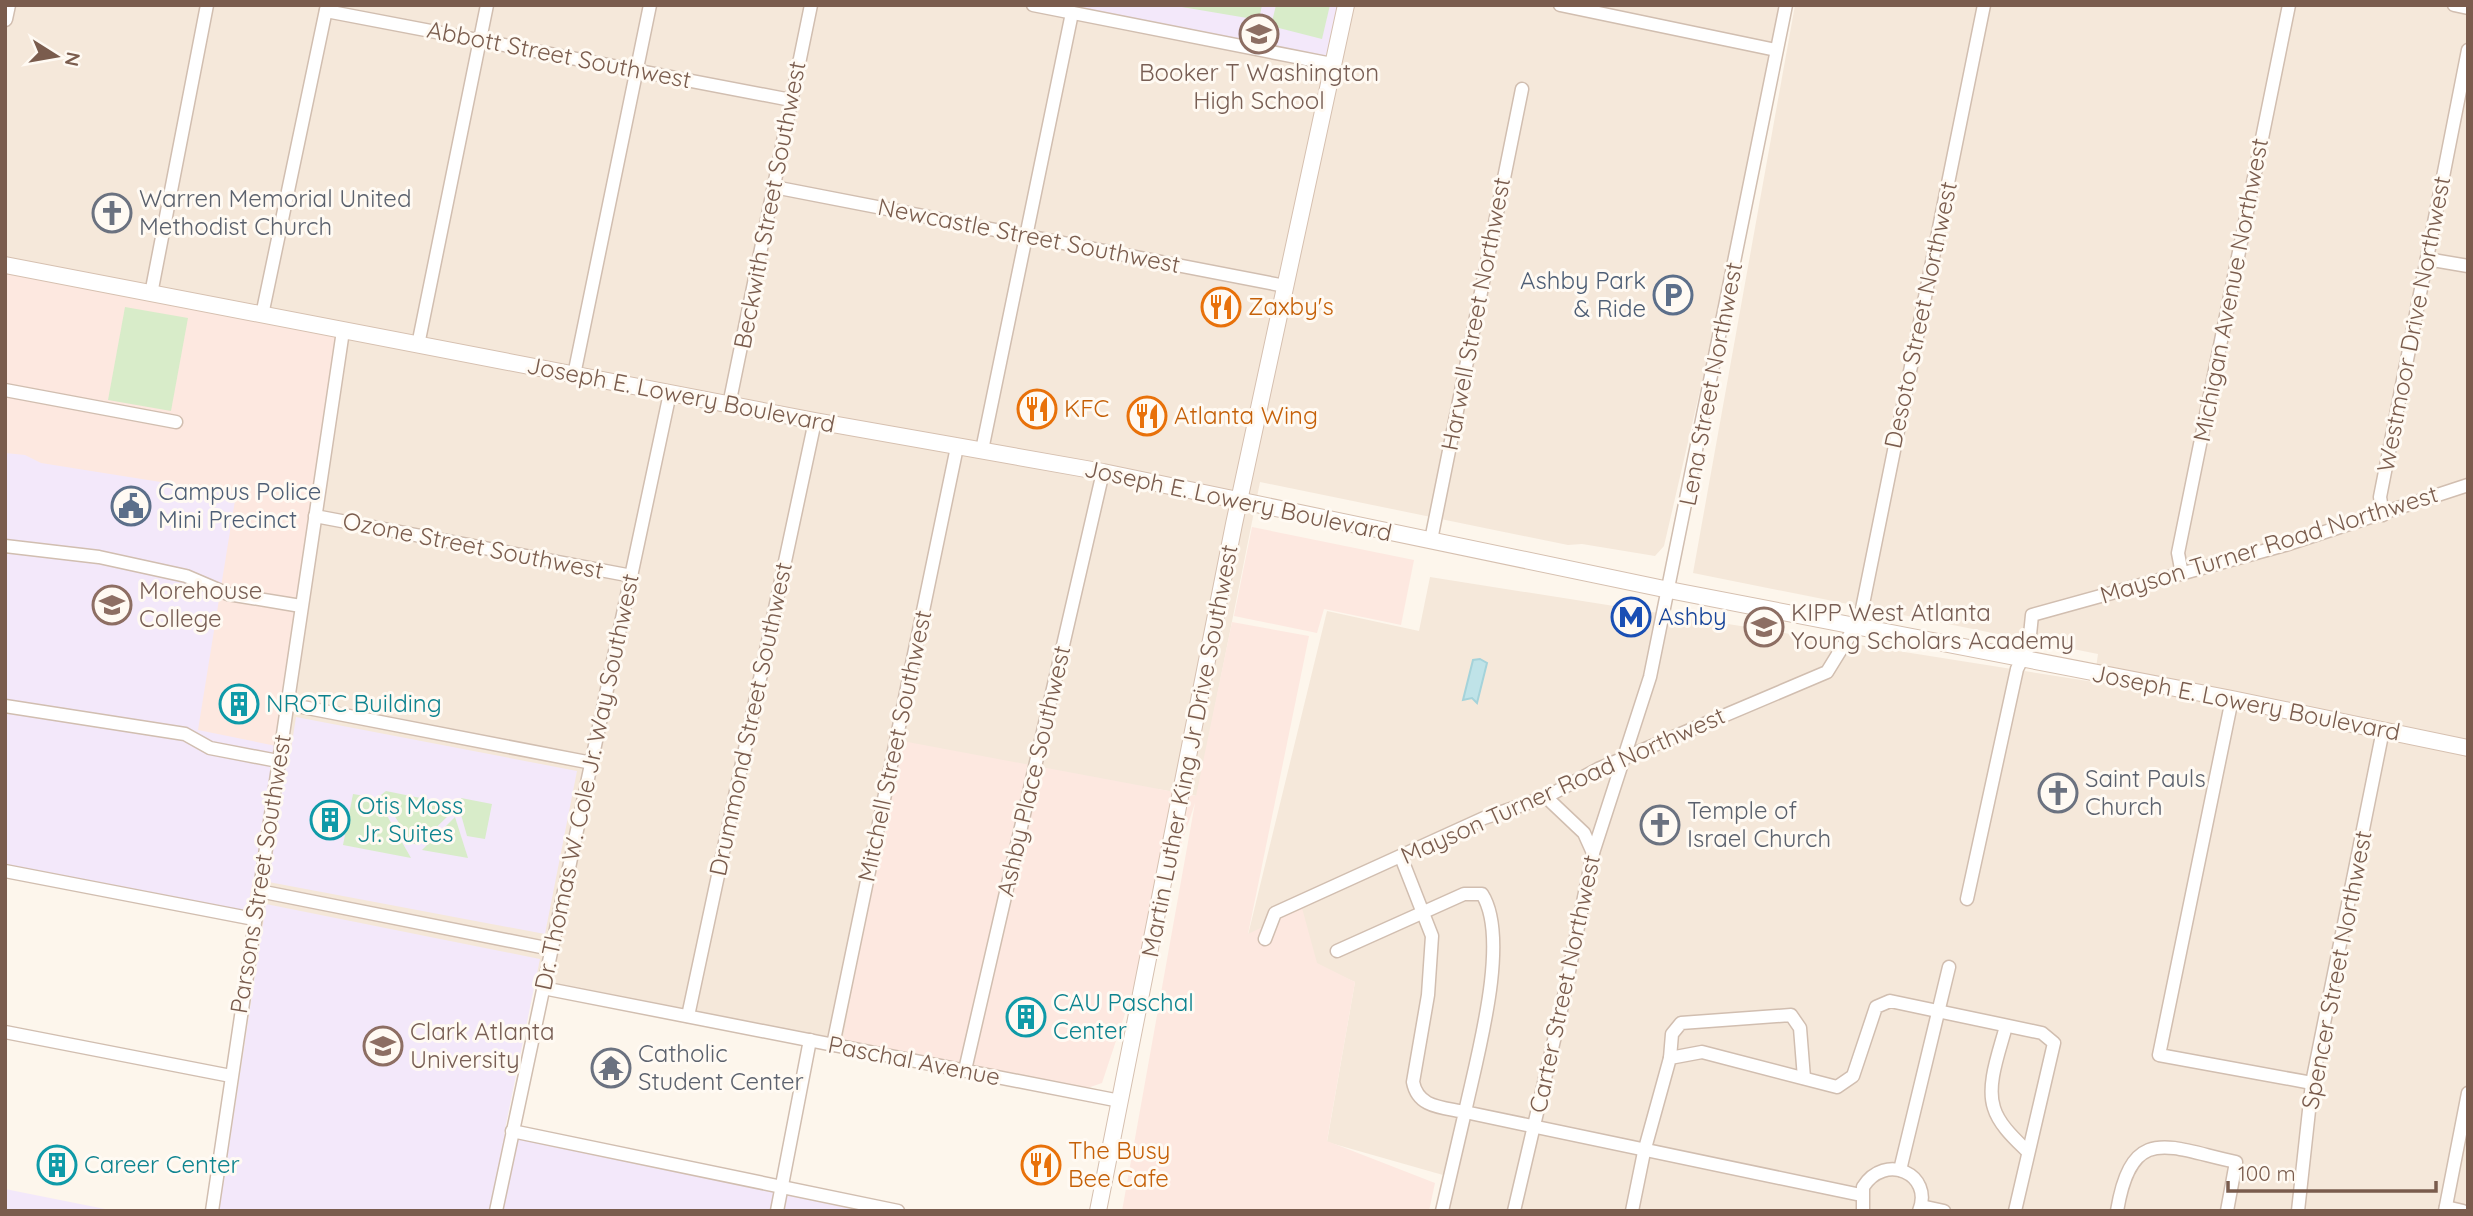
<svg xmlns="http://www.w3.org/2000/svg" width="2473" height="1216" font-family="Quicksand,sans-serif">
	<rect width="100%" height="100%" fill="#fdf6ec"/>
	<g fill="#f5e8da">
		<polygon points="5,5 1789,5 1664,546 1655,556 1582,544 1568,545 1260,482 1197,796 1157,789 842,1044 261,928 341,333 5,262"/>
		<polygon points="1795,5 2468,5 2468,1211 1435,1211 1443,1175 1327,1142 1355,982 1248,935 1327,611 1419,631 1430,577 2094,682 2098,654 1693,573"/>
	</g>
	<g fill="#fde8e0">
		<polygon points="5,262 341,333 261,928 5,876"/>
		<polygon points="1252,527 1414,560 1401,625 1324,609 1317,633 1234,616"/>
		<polygon points="1232,622 1309,636 1248,934 1302,908 1317,963 1355,982 1327,1141 1435,1183 1429,1211 1122,1211 1195,803 1102,1083 1079,1091 842,1044 897,740 1196,796"/>
	</g>
	<g fill="#f3e8fa">
		<polygon points="1032,5 1344,5 1330,63"/>
		<polygon points="5,453 25,455 41,463 236,494 198,730 291,749 296,717 577,771 545,934 253,879 247,913 5,873"/>
		<polygon points="266,904 540,959 504,1134 861,1211 219,1211"/>
		<polygon points="5,1189 115,1211 5,1211"/>
	</g>
	<g fill="#d8ecc9">
		<polygon points="1170,5 1262,5 1259,20"/>
		<polygon points="1276,5 1330,5 1322,39 1271,26"/>
		<polygon points="125,307 188,318 171,411 108,400"/>
		<polygon points="386,791 450,804 449,815 418,845 412,843 381,795"/>
		<polygon points="353,794 377,798 411,858 343,845"/>
		<polygon points="461,798 492,804 485,839 467,836 460,811"/>
		<polygon points="455,817 468,858 422,850"/>
	</g>
	<polygon fill="#bfe3e8" stroke="#a5d3da" stroke-width="2" points="1480,659 1487,663 1477,703 1472,698 1463,700 1473,660"/>
	<g fill="none" stroke-linecap="round" stroke-linejoin="round">
		<defs>
			<g id="minor">
				<polyline points="1033,5 1332,64"/>
				<polyline points="1560,5 1776,50"/>
				<polyline points="2454,5 2468,8"/>
				<polyline points="326,11 791,100"/>
				<polyline points="774,187 1285,286"/>
				<polyline points="2427,259 2468,266"/>
				<polyline points="151,294 207,5"/>
				<polyline points="262,315 327,5"/>
				<polyline points="418,345 487,5"/>
				<polyline points="574,375 650,5"/>
				<polyline points="5,390 176,422"/>
				<polyline points="729,405 811,5"/>
				<polyline points="982,450 1072,13"/>
				<polyline points="2383,515 2380,497 2468,50"/>
				<polyline points="315,516 632,576"/>
				<polyline points="1431,540 1522,89"/>
				<polyline points="5,546 99,557 186,576 228,594 301,606"/>
				<polyline points="2182,574 2178,553 2289,5"/>
				<polyline points="2232,699 2159,1055 2312,1083"/>
				<polyline points="287,704 592,763"/>
				<polyline points="5,706 185,734 210,748 278,761"/>
				<polyline points="1546,797 1584,833 1593,853"/>
				<path d="M 1401,857 L 1432,936 L 1428,995 L 1413,1082 C 1418,1108 1442,1107 1465,1112 L 1442,1211"/>
				<polyline points="5,871 254,919"/>
				<polyline points="259,891 551,949"/>
				<polyline points="1967,899 2017,669 2029,645 2032,615 2285,545 2468,485"/>
				<polyline points="1265,939 1275,913 1484,818 1546,797 1598,769 1827,672 1856,625 1862,609 1984,5"/>
				<path d="M 1337,951 L 1464,894 L 1482,894 C 1511,939 1476,1060 1465,1112 L 1861,1195"/>
				<polyline points="543,988 1120,1101"/>
				<polyline points="688,1016 815,421"/>
				<path d="M 2006,1026 C 2000,1050 1986,1084 1994,1108 C 1999,1125 2016,1140 2028,1152"/>
				<polyline points="5,1032 231,1076"/>
				<polyline points="833,1045 957,447"/>
				<polyline points="1670,1058 1672,1034 1681,1023 1791,1015 1800,1028 1804,1078"/>
				<polyline points="965,1070 1103,472"/>
				<polyline points="512,1131 898,1211"/>
				<polyline points="1900,1170 1949,967"/>
				<polyline points="1921,1206 1944,1211"/>
				<polyline points="2446,1207 2463,1211"/>
				<polyline points="212,1211 343,331"/>
				<polyline points="496,1211 670,393"/>
				<polyline points="777,1211 810,1040"/>
				<polyline points="1514,1211 1562,1006 1593,853 1650,677 1786,5"/>
				<polyline points="1632,1211 1644,1152 1670,1058 1702,1052 1837,1087 1853,1076 1876,1007 1890,1001 2042,1033 2054,1043 2015,1211"/>
				<path d="M 1863,1211 L 1863,1187 C 1885,1152 1934,1174 1919,1211"/>
				<path d="M 2117,1211 C 2132,1122 2169,1148 2236,1162 L 2227,1211"/>
				<polyline points="2298,1211 2312,1083 2383,730"/>
				<polyline points="2445,1211 2468,1093"/>
			</g>
			<polyline id="tertiary" points="5,19 8,5"/>
			<g id="secondary">
				<polyline points="5,265 815,421 1103,472 1669,590 2232,699 2468,748"/>
				<polyline points="1098,1211 1234,524 1346,5"/>
			</g>
		</defs>
		<use href="#minor" stroke="#d1beb0" stroke-width="15"/>
		<use href="#tertiary" stroke="#d1beb0" stroke-width="17"/>
		<use href="#secondary" stroke="#d6c0b0" stroke-width="18"/>
		<use href="#minor" stroke="#fff" stroke-width="12"/>
		<use href="#tertiary" stroke="#fff" stroke-width="14"/>
		<use href="#secondary" stroke="#fff" stroke-width="16"/>
	</g>
	<defs>
		<symbol id="school-ring" viewBox="-11 -11 22 22"><circle r="9.5" fill="#fffaf3" stroke="#8d6e63" stroke-width="1.5"/><path d="M0-5L7-2L0 1L-7-2ZM-4 1L0 2.5L4 1V4Q0 6-4 4Z" fill="#8d6e63"/></symbol>
		<symbol id="church-ring" viewBox="-11 -11 22 22"><circle r="9.5" fill="#fffaf3" stroke="#6b7280" stroke-width="1.5"/><path d="M-1.2-6h2.4v3.5h3.3v2.4h-3.3V6h-2.4V-.1h-3.3v-2.4h3.3Z" fill="#6b7280"/></symbol>
		<symbol id="parking-ring" viewBox="-11 -11 22 22"><circle r="9.5" fill="#fffaf3" stroke="#5c6f8a" stroke-width="1.5"/><path d="M-3.5-5.5H1a3.5 3.5 0 0 1 0 7H-1V5.5H-3.5ZM-1-3.4V-.6H.8a1.4 1.4 0 0 0 0-2.8Z" fill="#5c6f8a"/></symbol>
		<symbol id="restaurant-ring" viewBox="-11 -11 22 22"><circle r="9.5" fill="#fffaf3" stroke="#e8710a" stroke-width="1.5"/><path d="M-5-6h1v4h1v-4h1v4h1v-4h1v5L-1.5 .5V6h-2V.5L-5-1ZM5-6V6H3V1.5H1.5Q1.5-4 5-6Z" fill="#e8710a"/></symbol>
		<symbol id="civic-ring" viewBox="-11 -11 22 22"><circle r="9.5" fill="#fffaf3" stroke="#5c6f8a" stroke-width="1.5"/><path d="M-.6-6.5H3V-4.5H.6V-3L4-1V1h2V6H-6V1h2V-1L-.6-3ZM-1.2 2.5V6h2.4V2.5Z" fill="#5c6f8a"/></symbol>
		<symbol id="university-ring" viewBox="-11 -11 22 22"><circle r="9.5" fill="#fffaf3" stroke="#8d6e63" stroke-width="1.5"/><path d="M0-5L7-2L0 1L-7-2ZM-4 1L0 2.5L4 1V4Q0 6-4 4Z" fill="#8d6e63"/></symbol>
		<symbol id="metro-ring" viewBox="-11 -11 22 22"><circle r="9.5" fill="#fffaf3" stroke="#1a4fb4" stroke-width="1.5"/><path d="M-5.5 5V-5H-3L0 0L3-5H5.5V5H3V-.5L0 4L-3-.5V5Z" fill="#1a4fb4"/></symbol>
		<symbol id="building-ring" viewBox="-11 -11 22 22"><circle r="9.5" fill="#fffaf3" stroke="#0f9aa8" stroke-width="1.5"/><path d="M-4-6H4V6H1V3H-1V6H-4ZM-2.5-4.3h1.7v1.8h-1.7ZM.8-4.3h1.7v1.8H.8ZM-2.5-1h1.7V.8h-1.7ZM.8-1h1.7V.8H.8Z" fill="#0f9aa8"/></symbol>
		<symbol id="temple-ring" viewBox="-11 -11 22 22"><circle r="9.5" fill="#fffaf3" stroke="#6b7280" stroke-width="1.5"/><path d="M0-6L5-2H3V0L6.5 2.5H4V6H1.5V3h-3V6H-4V2.5H-6.5L-3 0V-2H-5Z" fill="#6b7280"/></symbol>
	</defs>
	<g fill-rule="evenodd">
		<use href="#school-ring" x="1237" y="12" width="44" height="44"/>
		<use href="#church-ring" x="90" y="191" width="44" height="44"/>
		<use href="#parking-ring" x="1651" y="273" width="44" height="44"/>
		<use href="#restaurant-ring" x="1199" y="285" width="44" height="44"/>
		<use href="#restaurant-ring" x="1015" y="387" width="44" height="44"/>
		<use href="#restaurant-ring" x="1125" y="394" width="44" height="44"/>
		<use href="#civic-ring" x="109" y="484" width="44" height="44"/>
		<use href="#university-ring" x="90" y="583" width="44" height="44"/>
		<use href="#metro-ring" x="1609" y="595" width="44" height="44"/>
		<use href="#school-ring" x="1742" y="605" width="44" height="44"/>
		<use href="#building-ring" x="217" y="682" width="44" height="44"/>
		<use href="#church-ring" x="2036" y="771" width="44" height="44"/>
		<use href="#building-ring" x="308" y="798" width="44" height="44"/>
		<use href="#church-ring" x="1638" y="803" width="44" height="44"/>
		<use href="#building-ring" x="1004" y="995" width="44" height="44"/>
		<use href="#university-ring" x="361" y="1024" width="44" height="44"/>
		<use href="#temple-ring" x="589" y="1046" width="44" height="44"/>
		<use href="#building-ring" x="35" y="1143" width="44" height="44"/>
		<use href="#restaurant-ring" x="1019" y="1143" width="44" height="44"/>
	</g>
	<g text-anchor="middle" stroke-width="6" stroke-linejoin="round" paint-order="stroke">
		<g font-size="24" fill="#7a5c4d" stroke="#fffaf3">
			<text transform="translate(559 55) rotate(11)" y="8">Abbott Street Southwest</text>
			<text transform="translate(770 205) rotate(-79)" y="8">Beckwith Street Southwest</text>
			<text transform="translate(1029 236) rotate(11)" y="8">Newcastle Street Southwest</text>
			<text transform="translate(2231 290) rotate(-79)" y="8">Michigan Avenue Northwest</text>
			<text transform="translate(1476 314) rotate(-79)" y="8">Harwell Street Northwest</text>
			<text transform="translate(1921 315) rotate(-78)" y="8">Desoto Street Northwest</text>
			<text transform="translate(2414 324) rotate(-79)" y="8">Westmoor Drive Northwest</text>
			<text transform="translate(1711 384) rotate(-79)" y="8">Lena Street Northwest</text>
			<text transform="translate(681 395) rotate(11)" y="8">Joseph E. Lowery Boulevard</text>
			<text transform="translate(1238 501) rotate(12)" y="8">Joseph E. Lowery Boulevard</text>
			<text transform="translate(2269 545) rotate(-17)" y="8">Mayson Turner Road Northwest</text>
			<text transform="translate(473 546) rotate(11)" y="8">Ozone Street Southwest</text>
			<text transform="translate(2246 703) rotate(11)" y="8">Joseph E. Lowery Boulevard</text>
			<text transform="translate(751 719) rotate(-78)" y="8">Drummond Street Southwest</text>
			<text transform="translate(895 746) rotate(-78)" y="8">Mitchell Street Southwest</text>
			<text transform="translate(1190 751) rotate(-79)" y="8">Martin Luther King Jr Drive Southwest</text>
			<text transform="translate(1034 771) rotate(-77)" y="8">Ashby Place Southwest</text>
			<text transform="translate(587 782) rotate(-78)" y="8">Dr. Thomas W. Cole Jr. Way Southwest</text>
			<text transform="translate(1563 786) rotate(-24)" y="8">Mayson Turner Road Northwest</text>
			<text transform="translate(261 874) rotate(-81)" y="8">Parsons Street Southwest</text>
			<text transform="translate(2337 970) rotate(-79)" y="8">Spencer Street Northwest</text>
			<text transform="translate(1565 984) rotate(-78)" y="8">Carter Street Northwest</text>
			<text transform="translate(914 1061) rotate(11)" y="8">Paschal Avenue</text>
		</g>
		<g font-size="24" fill="#785e54" stroke="#fffaf3" text-anchor="start">
			<text x="1259" y="81" text-anchor="middle">Booker T Washington<tspan x="1259" dy="28">High School</tspan></text>
			<text x="139" y="599">Morehouse<tspan x="139" dy="28">College</tspan></text>
			<text x="1791" y="621">KIPP West Atlanta<tspan x="1791" dy="28">Young Scholars Academy</tspan></text>
			<text x="410" y="1040">Clark Atlanta<tspan x="410" dy="28">University</tspan></text>
		</g>
		<g font-size="24" fill="#5b616d" stroke="#fffaf3" text-anchor="start">
			<text x="139" y="207">Warren Memorial United<tspan x="139" dy="28">Methodist Church</tspan></text>
			<text x="2085" y="787">Saint Pauls<tspan x="2085" dy="28">Church</tspan></text>
			<text x="1687" y="819">Temple of<tspan x="1687" dy="28">Israel Church</tspan></text>
			<text x="638" y="1062">Catholic<tspan x="638" dy="28">Student Center</tspan></text>
		</g>
		<g font-size="24" fill="#4e5e75" stroke="#fffaf3" text-anchor="end">
			<text x="1646" y="289">Ashby Park<tspan x="1646" dy="28">&amp; Ride</tspan></text>
			<text x="158" y="500" text-anchor="start">Campus Police<tspan x="158" dy="28">Mini Precinct</tspan></text>
		</g>
		<g font-size="24" fill="#c56008" stroke="#fffaf3" text-anchor="start">
			<text x="1248" y="315">Zaxby's</text>
			<text x="1064" y="417">KFC</text>
			<text x="1174" y="424">Atlanta Wing</text>
			<text x="1068" y="1159">The Busy<tspan x="1068" dy="28">Bee Cafe</tspan></text>
		</g>
		<g font-size="24" fill="#164399" stroke="#fffaf3" text-anchor="start">
			<text x="1658" y="625">Ashby</text>
		</g>
		<g font-size="24" fill="#0d838f" stroke="#fffaf3" text-anchor="start">
			<text x="266" y="712">NROTC Building</text>
			<text x="357" y="814">Otis Moss<tspan x="357" dy="28">Jr. Suites</tspan></text>
			<text x="1053" y="1011">CAU Paschal<tspan x="1053" dy="28">Center</tspan></text>
			<text x="84" y="1173">Career Center</text>
		</g>
	</g>
	<rect width="2473" height="1216" fill="none" stroke="#7a5c4d" stroke-width="14"/>
	<g transform="translate(56 56) rotate(101)" stroke="#fffaf3" stroke-width="5" paint-order="stroke">
	<path d="M0-5L12 26L0 18L-12 26Z" fill="#7a5c4d"/>
	<text y="-10" font-size="19" font-weight="bold" text-anchor="middle" fill="#7a5c4d">N</text>
	</g>
	<path d="M2228 1181v10h208v-10" fill="none" stroke="#7a5c4d" stroke-width="3.5"/>
	<text x="2238" y="1181" font-size="21" fill="#7a5c4d" stroke="#fffaf3" stroke-width="5" paint-order="stroke">100 m</text>
</svg>
